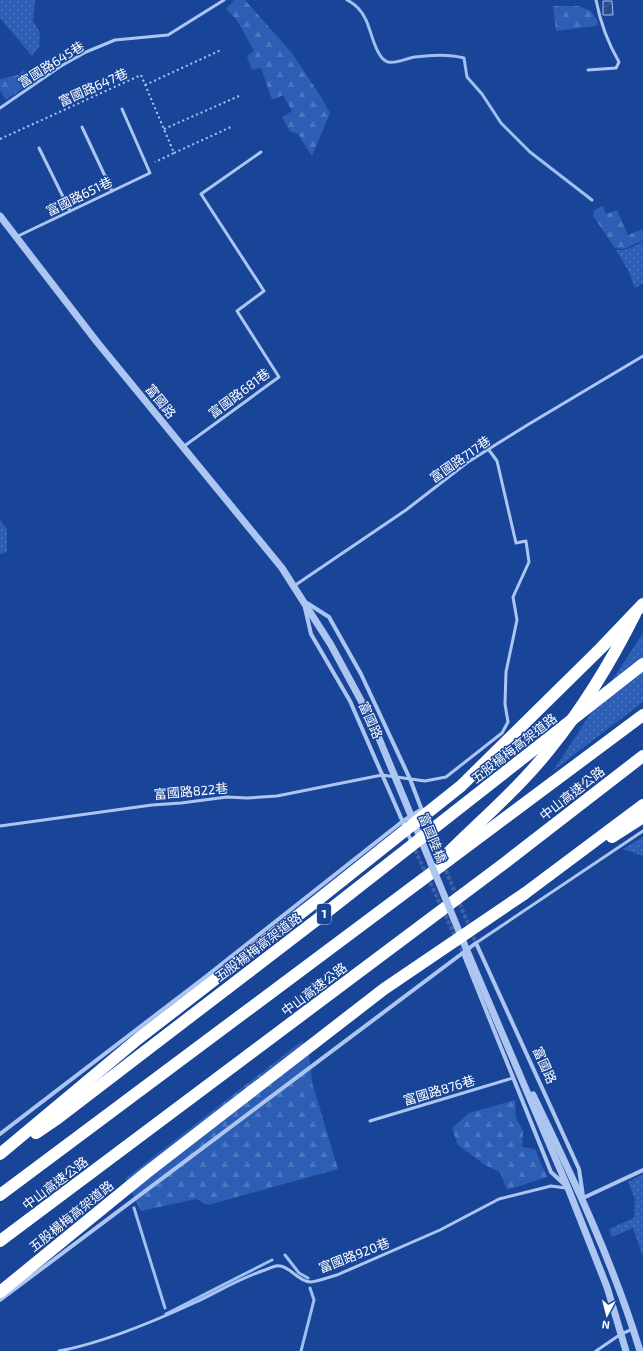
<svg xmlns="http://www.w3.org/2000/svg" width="643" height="1351" font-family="'Exo 2','Noto Sans TC',sans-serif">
	<defs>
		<pattern id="grass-dots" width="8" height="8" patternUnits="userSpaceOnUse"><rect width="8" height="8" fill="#2c5eb6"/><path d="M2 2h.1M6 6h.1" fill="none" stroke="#4c76c1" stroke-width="1.8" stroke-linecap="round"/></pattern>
		<pattern id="forest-firs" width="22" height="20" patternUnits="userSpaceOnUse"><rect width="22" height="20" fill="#2c5eb6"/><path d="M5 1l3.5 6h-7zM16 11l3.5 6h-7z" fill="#4c76c1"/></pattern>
		<pattern id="water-waves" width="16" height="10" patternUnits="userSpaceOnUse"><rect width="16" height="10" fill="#2b4c8b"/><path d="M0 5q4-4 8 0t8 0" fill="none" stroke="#4b679c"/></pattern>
	</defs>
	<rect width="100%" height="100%" fill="#194599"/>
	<g fill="url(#grass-dots)">
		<polygon points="0,0 35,0 33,21 40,33 39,47 32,56 0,18"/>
		<polygon points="643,242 643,283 635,288 628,270 616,250 625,250"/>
		<polygon points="0,520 7,529 7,552 0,554"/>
		<polygon points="643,633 643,702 553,771"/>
		<polygon points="643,837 643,856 623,849"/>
		<polygon points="643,1174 643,1257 633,1228 612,1237 609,1229 634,1218 635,1199 628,1182"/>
	</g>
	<g fill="url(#forest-firs)">
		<polygon points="234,0 245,0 292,53 321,97 330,113 312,156 298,134 290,131 282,117 292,111 283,95 272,100 261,68 252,70 247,56 254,51 237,20 226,9"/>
		<polygon points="553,6 578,6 591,11 598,22 596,26 556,31"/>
		<polygon points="23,70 34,81 6,100 0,90 0,79 18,75"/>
		<polygon points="603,206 606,214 617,210 628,235 643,229 643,240 624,249 615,248 593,216 594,210"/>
		<polygon points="302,1041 309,1054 312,1082 338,1169 208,1205 196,1199 141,1211 125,1179"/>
		<polygon points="515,1100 516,1118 523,1131 522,1147 535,1149 547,1177 507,1190 500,1172 485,1165 458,1145 452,1128 469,1113"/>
	</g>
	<polygon fill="url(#water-waves)" stroke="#a0bff3" points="603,1 612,1 613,15 603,15"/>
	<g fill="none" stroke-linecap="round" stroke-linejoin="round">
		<g stroke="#a0bff3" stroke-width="3">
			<path d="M 347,0 C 355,4 362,11 366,20 C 371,30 376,59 388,62 C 397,64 407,58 415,57 C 430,55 450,54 464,58 L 467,77 L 482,94 L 501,123 L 530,152 L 592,200"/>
			<polyline points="134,1208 165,1308"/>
			<polyline points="285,1255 299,1273 308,1278"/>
			<polyline points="166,1314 272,1260"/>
			<polyline points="301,1351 314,1300 310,1288"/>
		</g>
		<g stroke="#3c61a8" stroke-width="4" stroke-dasharray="4 2" stroke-linecap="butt">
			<polyline points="432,837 476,943"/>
			<polyline points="415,850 463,953"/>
		</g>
		<g stroke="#adc6f1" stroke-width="2" stroke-dasharray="2 3" stroke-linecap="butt">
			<polyline points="145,85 221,50"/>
			<polyline points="164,129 239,96"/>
			<polyline points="0,139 141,75 174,153 155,162"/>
			<polyline points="174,153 231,127"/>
		</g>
		<g stroke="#adc6f1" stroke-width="3">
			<path d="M 588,70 L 616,68 L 619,62 C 608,43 600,21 596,0"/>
			<polyline points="0,108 61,66 86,52 115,40 168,35 224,0"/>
			<polyline points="82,127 112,191"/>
			<polyline points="39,148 70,211"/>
			<polyline points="16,237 150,173 122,109"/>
			<polyline points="183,447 279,377 237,311 264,291 201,194 261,152"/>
			<polyline points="294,586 406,510 468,462 529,424 643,356"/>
			<polyline points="0,826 152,805 181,803 227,797 247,798 277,796 382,775 425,781 446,777 502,733 508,722 505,704 506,672 517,620 513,597 529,562 526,541 516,543 497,461 489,450"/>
			<polyline points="476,943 643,831"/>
			<polyline points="370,1121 513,1078"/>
			<path d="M 59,1351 C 103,1343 155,1321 196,1302 C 217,1292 239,1279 262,1271 C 266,1270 271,1267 276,1266 C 289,1264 298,1282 311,1282 C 320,1281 329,1277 337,1275 L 440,1230 L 499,1199 L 551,1186 L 566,1188"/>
			<polyline points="596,1351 621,1334 633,1329"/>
		</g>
		<g stroke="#adc6f1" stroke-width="4">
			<polyline points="307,603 329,617 361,674 410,779 429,829"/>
			<polyline points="305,608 311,634 350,701 412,843"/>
			<polyline points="463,953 551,1172 565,1185"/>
			<polyline points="0,1134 204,978 403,821 422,809"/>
			<polyline points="583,1198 643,1170"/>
			<polyline points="0,1300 476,943 579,1169 583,1196"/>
		</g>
		<g stroke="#adc6f1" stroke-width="7">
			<polyline points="0,216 97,342 282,568 331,645 371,719"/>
			<polyline points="473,965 568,1188 607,1287 626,1351"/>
			<path d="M 533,1095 C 573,1178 613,1262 640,1351"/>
		</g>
		<g stroke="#fff" stroke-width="12">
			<polyline points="612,837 643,817"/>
			<path d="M 447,854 C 481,820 519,788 549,750 C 583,708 611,662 635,614"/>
			<polyline points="524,894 643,805"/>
			<polyline points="0,1195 643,715"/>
			<polyline points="0,1241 506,862 643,756"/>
		</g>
		<polyline stroke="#adc6f1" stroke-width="7" points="371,719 473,965"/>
		<g stroke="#fff" stroke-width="12">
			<polyline points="36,1133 58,1118 323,915 643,664"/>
			<polyline points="0,1154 139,1038 314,903 461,786 601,648 643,604"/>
			<polyline points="0,1292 146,1173 384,989 524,894"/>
		</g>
	</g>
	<g text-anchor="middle" stroke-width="3" stroke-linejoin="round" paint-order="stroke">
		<rect fill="#194599" stroke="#bac7e0" stroke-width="1" x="317" y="904" width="14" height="20" rx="3"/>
		<g font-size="12" font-weight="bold" fill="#fff">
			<text x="324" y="918">1</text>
		</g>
		<g font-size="13" fill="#fff" stroke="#194599">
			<text transform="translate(51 64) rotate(-32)" y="5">富國路645巷</text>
			<text transform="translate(93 87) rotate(-24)" y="5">富國路647巷</text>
			<text transform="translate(79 196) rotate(-26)" y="5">富國路651巷</text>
			<text transform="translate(239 393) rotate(-37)" y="5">富國路681巷</text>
			<text transform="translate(161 401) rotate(51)" y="5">富國路</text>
			<text transform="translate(460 459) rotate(-35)" y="5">富國路717巷</text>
			<text transform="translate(371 720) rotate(66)" y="5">富國路</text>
			<text transform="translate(514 748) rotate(-38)" y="5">五股楊梅高架道路</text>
			<text transform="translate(191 791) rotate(-5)" y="5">富國路822巷</text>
			<text transform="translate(572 793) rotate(-38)" y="5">中山高速公路</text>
			<text transform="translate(433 838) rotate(68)" y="5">富國陸橋</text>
			<text transform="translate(258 947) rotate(-37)" y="5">五股楊梅高架道路</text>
			<text transform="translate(314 989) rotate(-37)" y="5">中山高速公路</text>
			<text transform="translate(545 1065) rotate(66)" y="5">富國路</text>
			<text transform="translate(439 1090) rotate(-17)" y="5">富國路876巷</text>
			<text transform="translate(55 1183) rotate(-37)" y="5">中山高速公路</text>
			<text transform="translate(71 1216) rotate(-39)" y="5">五股楊梅高架道路</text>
			<text transform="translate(354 1255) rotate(-21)" y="5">富國路920巷</text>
		</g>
	</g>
	<g transform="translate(607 1315) rotate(187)" stroke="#194599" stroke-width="3" paint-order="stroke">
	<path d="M0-3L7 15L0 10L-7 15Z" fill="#ffffff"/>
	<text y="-6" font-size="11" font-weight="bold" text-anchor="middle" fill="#ffffff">N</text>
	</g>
</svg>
